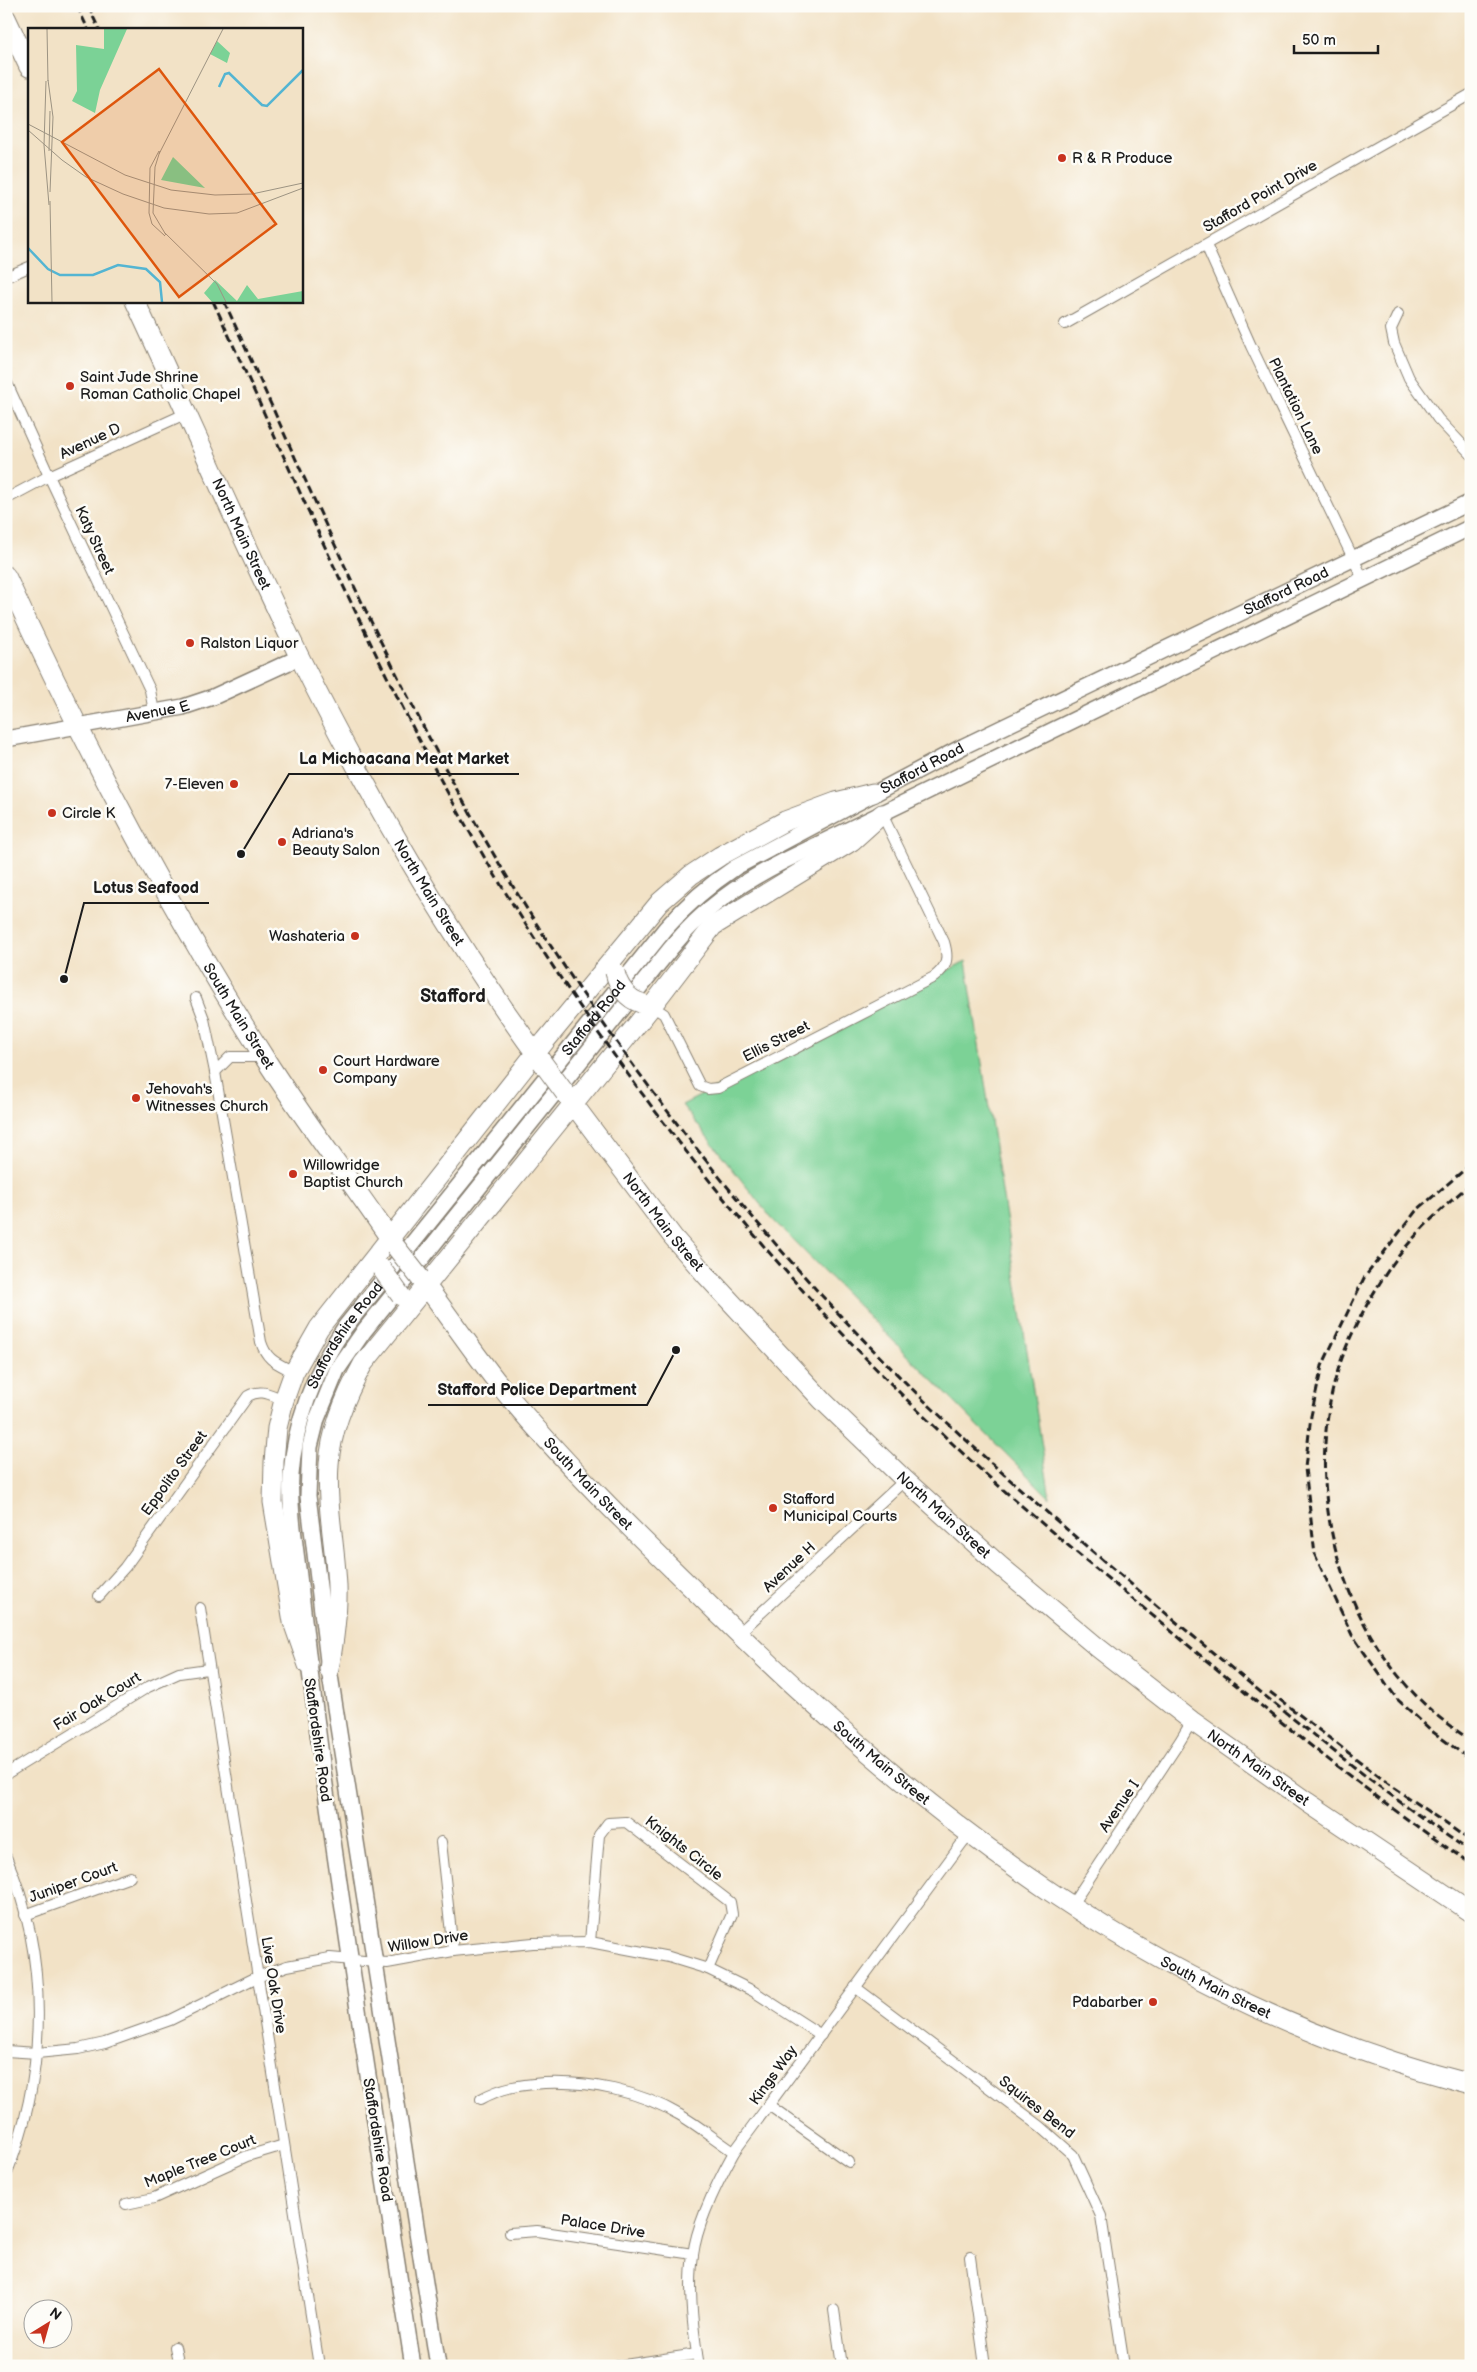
<svg xmlns="http://www.w3.org/2000/svg" width="1477" height="2372" font-family="'Balsamiq Sans',sans-serif">
	<rect width="100%" height="100%" fill="#fdfcf7"/>
	<filter id="ink" filterUnits="userSpaceOnUse"><feTurbulence type="fractalNoise" baseFrequency=".02" numOctaves="2"/><feDisplacementMap in="SourceGraphic" scale="10" xChannelSelector="R" yChannelSelector="G"/><feConvolveMatrix kernelMatrix="1 2 1 2 8 2 1 2 1" color-interpolation-filters="sRGB"/></filter>
	<filter id="wash" filterUnits="userSpaceOnUse"><feTurbulence type="fractalNoise" baseFrequency=".0096" numOctaves="4" result="noise"/><feDisplacementMap in="SourceGraphic" scale="20" xChannelSelector="R" yChannelSelector="G"/><feGaussianBlur stdDeviation="1.12" result="paint"/><feColorMatrix in="noise" values="0 0 0 0 0 0 0 0 0 0 0 0 0 0 0 0 0 1.4 0 .05"/><feComposite in="paint" operator="in"/></filter>
	<g filter="url(#wash)">
		<rect width="100%" height="100%" fill="#f2e2c6"/>
		<polygon fill="#7bd296" stroke="#4c7759" points="966,961 1050,1498 772,1219 682,1105"/>
	</g>
	<g filter="url(#ink)">
		<g fill="none" stroke-linecap="round" stroke-linejoin="round">
			<defs>
				<g id="street">
					<polyline points="1206,245 1251,346 1363,579"/>
					<polyline points="6,277 29,267"/>
					<polyline points="1398,314 1391,329 1394,343 1409,378 1438,419 1471,454"/>
					<polyline points="1065,324 1471,94"/>
					<polyline points="6,381 49,476 150,690 154,712"/>
					<polyline points="6,499 49,476 187,413"/>
					<path d="M 196,998 L 204,1019 L 215,1072 L 261,1342 C 267,1361 277,1363 294,1372"/>
					<path d="M 652,1006 L 664,1014 L 700,1086 L 708,1089 L 718,1088 L 934,977 C 947,967 949,959 944,942 L 882,814"/>
					<polyline points="215,1072 230,1057 264,1057"/>
					<path d="M 99,1596 L 125,1567 L 248,1396 C 261,1388 271,1395 284,1400"/>
					<polyline points="200,1608 319,2366"/>
					<polyline points="738,1634 905,1480"/>
					<polyline points="6,1774 148,1687 179,1673 208,1669"/>
					<polyline points="441,1842 453,1951"/>
					<path d="M 6,1857 C 50,1957 47,2076 6,2175"/>
					<polyline points="1071,1906 1180,1741 1192,1721"/>
					<polyline points="25,1915 130,1877"/>
					<polyline points="590,1942 599,1835 608,1823 626,1822 730,1902 732,1914 708,1969"/>
					<polyline points="855,1987 1040,2126 1073,2155 1101,2216 1124,2366"/>
					<polyline points="6,2051 37,2053 78,2049 105,2043 170,2020 257,1977 287,1966 330,1958 387,1963 453,1951 533,1943 590,1942 669,1957 708,1969 753,1991 821,2035"/>
					<path d="M 481,2099 C 502,2087 520,2085 544,2083 C 590,2081 639,2091 680,2115 C 699,2126 716,2140 734,2152"/>
					<polyline points="770,2106 849,2162"/>
					<polyline points="126,2204 154,2198 247,2156 284,2145"/>
					<polyline points="510,2233 537,2231 693,2254"/>
					<polyline points="970,2257 985,2366"/>
					<polyline points="834,2310 842,2366"/>
					<polyline points="175,2347 179,2366"/>
					<polyline points="618,2366 697,2354"/>
					<path d="M 699,2366 C 693,2331 688,2290 693,2255 C 697,2222 718,2181 734,2152 L 968,1835"/>
				</g>
				<g id="secondary">
					<path id="s1" d="M 6,739 L 183,707 L 213,697 L 300,657"/>
					<path id="s2" d="M 413,2366 C 382,2168 351,1970 323,1771 C 314,1706 306,1641 299,1576 C 295,1543 289,1508 291,1475 C 295,1420 314,1372 345,1327 L 666,928 C 687,904 709,885 736,867 L 964,746 L 1471,502"/>
					<path d="M 438,2366 L 329,1669 L 308,1496 L 310,1447 L 317,1419 L 337,1370 L 364,1331 L 671,948 C 704,908 737,885 784,861 L 1471,527"/>
				</g>
				<g id="highway">
					<polyline points="6,18 29,67"/>
					<path id="s3" d="M 135,301 C 190,419 242,539 299,656 C 369,797 448,935 542,1062"/>
					<path id="s4" d="M 6,576 C 82,742 166,903 264,1057 C 305,1122 352,1182 395,1246"/>
					<path id="s5" d="M 565,1093 L 673,1237 L 705,1274 L 823,1401 L 905,1480 L 999,1565 L 1097,1647 L 1192,1721 L 1307,1802 L 1471,1912"/>
					<path id="s6" d="M 420,1278 C 448,1314 473,1352 501,1387 C 561,1460 629,1527 697,1593 C 920,1815 1160,2005 1471,2084"/>
					<polyline points="308,1665 293,1622 273,1502 274,1462 277,1428 284,1400 294,1372 319,1328 546,1040 660,902 691,875 720,856 785,821 836,802 873,793"/>
					<path d="M 329,1669 C 334,1641 338,1614 337,1586 C 335,1545 326,1505 329,1464 C 331,1429 346,1395 363,1364 L 652,1006 L 713,926 L 852,841 L 882,814"/>
				</g>
			</defs>
			<use href="#street" stroke="#877f71" stroke-width="12"/>
			<use href="#secondary" stroke="#877f71" stroke-width="18"/>
			<use href="#highway" stroke="#877f71" stroke-width="21"/>
			<use href="#street" stroke="#fff" stroke-width="10"/>
			<use href="#secondary" stroke="#fff" stroke-width="15"/>
			<use href="#highway" stroke="#fff" stroke-width="19"/>
			<g stroke="#1c1c1c" stroke-width="3" stroke-dasharray="8 4" stroke-linecap="butt">
				<polyline points="77,6 88,29"/>
				<polyline points="88,6 99,29"/>
				<path d="M 213,301 C 306,503 392,709 509,898 C 633,1097 782,1284 954,1445 C 1021,1508 1093,1566 1164,1625 C 1263,1708 1363,1791 1471,1864"/>
				<path d="M 224,301 C 316,501 401,705 517,893 C 626,1068 755,1233 901,1378 C 988,1464 1081,1542 1175,1621 C 1271,1701 1367,1782 1471,1852"/>
				<polyline points="1471,1164 1416,1211 1364,1278 1322,1366 1311,1416 1305,1468 1315,1555 1352,1635 1397,1699 1433,1732 1471,1760"/>
				<path d="M 1471,1183 C 1450,1202 1429,1220 1411,1241 C 1384,1271 1356,1320 1342,1358 C 1294,1493 1347,1664 1471,1740"/>
				<polyline points="1270,1692 1394,1788 1471,1841"/>
			</g>
			<defs>
				<g id="highway-bridge">
					<path d="M 615,972 C 618,986 627,999 641,1003"/>
					<polyline points="542,1062 565,1093"/>
					<polyline points="395,1246 420,1278"/>
					<polyline points="381,1268 401,1296"/>
				</g>
			</defs>
			<use href="#highway-bridge" stroke="#877f71" stroke-width="21" stroke-linecap="butt"/>
			<use href="#highway-bridge" stroke="#fff" stroke-width="19"/>
		</g>
	</g>
	<g fill="#c8321e" stroke="#fdfcf7" stroke-width="2">
		<circle cx="1062" cy="158" r="5"/>
		<circle cx="70" cy="386" r="5"/>
		<circle cx="190" cy="643" r="5"/>
		<circle cx="234" cy="784" r="5"/>
		<circle cx="52" cy="813" r="5"/>
		<circle cx="282" cy="842" r="5"/>
		<circle cx="355" cy="936" r="5"/>
		<circle cx="323" cy="1070" r="5"/>
		<circle cx="136" cy="1098" r="5"/>
		<circle cx="293" cy="1174" r="5"/>
		<circle cx="773" cy="1508" r="5"/>
		<circle cx="1153" cy="2002" r="5"/>
	</g>
	<g text-anchor="middle" stroke-width="5" stroke-linejoin="round" paint-order="stroke">
		<g font-size="15" fill="#1c1c1c" stroke="#fdfcf7" text-anchor="start">
			<text x="1072" y="163">R &amp; R Produce</text>
			<text x="80" y="382">Saint Jude Shrine<tspan x="80" dy="17">Roman Catholic Chapel</tspan></text>
			<text x="200" y="648">Ralston Liquor</text>
			<text x="224" y="789" text-anchor="end">7-Eleven</text>
			<text x="62" y="818">Circle K</text>
			<text x="292" y="838">Adriana's<tspan x="292" dy="17">Beauty Salon</tspan></text>
			<text x="345" y="941" text-anchor="end">Washateria</text>
			<text x="333" y="1066">Court Hardware<tspan x="333" dy="17">Company</tspan></text>
			<text x="146" y="1094">Jehovah's<tspan x="146" dy="17">Witnesses Church</tspan></text>
			<text x="303" y="1170">Willowridge<tspan x="303" dy="17">Baptist Church</tspan></text>
			<text x="783" y="1504">Stafford<tspan x="783" dy="17">Municipal Courts</tspan></text>
			<text x="1143" y="2007" text-anchor="end">Pdabarber</text>
		</g>
		<g font-size="15" fill="#1c1c1c" stroke="#fdfcf7">
			<text transform="translate(1260 196) rotate(-30)" y="5">Stafford Point Drive</text>
			<text transform="translate(1296 406) rotate(64)" y="5">Plantation Lane</text>
			<text transform="translate(90 441) rotate(-25)" y="5">Avenue D</text>
			<text dy="5" stroke="none"><textPath href="#s3" startOffset="256">North Main Street</textPath></text>
			<text transform="translate(95 540) rotate(65)" y="5">Katy Street</text>
			<text dy="5" stroke="none"><textPath href="#s2" startOffset="2280">Stafford Road</textPath></text>
			<text dy="5" stroke="none"><textPath href="#s1" startOffset="154">Avenue E</textPath></text>
			<text dy="5" stroke="none"><textPath href="#s2" startOffset="1875">Stafford Road</textPath></text>
			<text dy="5" stroke="none"><textPath href="#s3" startOffset="661">North Main Street</textPath></text>
			<text dy="5" stroke="none"><textPath href="#s4" startOffset="498">South Main Street</textPath></text>
			<text dy="5" stroke="none"><textPath href="#s2" startOffset="1456">Stafford Road</textPath></text>
			<text transform="translate(776 1041) rotate(-27)" y="5">Ellis Street</text>
			<text dy="5" stroke="none"><textPath href="#s5" startOffset="162">North Main Street</textPath></text>
			<text dy="5" stroke="none"><textPath href="#s2" startOffset="1052">Staffordshire Road</textPath></text>
			<text transform="translate(174 1473) rotate(-54)" y="5">Eppolito Street</text>
			<text dy="5" stroke="none"><textPath href="#s6" startOffset="266">South Main Street</textPath></text>
			<text dy="5" stroke="none"><textPath href="#s5" startOffset="568">North Main Street</textPath></text>
			<text transform="translate(789 1567) rotate(-43)" y="5">Avenue H</text>
			<text transform="translate(97 1701) rotate(-31)" y="5">Fair Oak Court</text>
			<text transform="translate(318 1740) rotate(82)" y="5">Staffordshire Road</text>
			<text dy="5" stroke="none"><textPath href="#s6" startOffset="671">South Main Street</textPath></text>
			<text dy="5" stroke="none"><textPath href="#s5" startOffset="972">North Main Street</textPath></text>
			<text transform="translate(1119 1806) rotate(-56)" y="5">Avenue I</text>
			<text transform="translate(684 1848) rotate(38)" y="5">Knights Circle</text>
			<text transform="translate(73 1882) rotate(-20)" y="5">Juniper Court</text>
			<text transform="translate(428 1941) rotate(-9)" y="5">Willow Drive</text>
			<text transform="translate(274 1985) rotate(81)" y="5">Live Oak Drive</text>
			<text dy="5" stroke="none"><textPath href="#s6" startOffset="1075">South Main Street</textPath></text>
			<text transform="translate(773 2075) rotate(-54)" y="5">Kings Way</text>
			<text transform="translate(1037 2107) rotate(38)" y="5">Squires Bend</text>
			<text transform="translate(378 2140) rotate(81)" y="5">Staffordshire Road</text>
			<text transform="translate(200 2161) rotate(-22)" y="5">Maple Tree Court</text>
			<text transform="translate(603 2226) rotate(9)" y="5">Palace Drive</text>
		</g>
		<g font-size="18" font-weight="bold" fill="#1c1c1c" stroke="#fdfcf7">
			<text x="453" y="1002">Stafford</text>
		</g>
	</g>
	<g transform="translate(28 28)">
		<rect width="275" height="275" fill="#f2e2c6"/>
		<path d="M 76,1 L 99,1 L 72,62 L 67,85 L 44,73 L 49,63 L 48,17 L 76,21 ZM 189,13 L 202,25 L 199,35 L 182,26 ZM 145,129 L 177,160 L 133,152 ZM 187,252 L 209,273 L 219,257 L 230,271 L 275,263 L 275,274 L 184,274 L 176,265 Z" fill="#7bd296"/>
		<path fill="none" stroke="#54b5d2" stroke-width="2.5" d="M 191,59 L 197,46 L 201,45 L 234,77 L 239,78 L 275,42M 0,220 L 20,241 L 32,247 L 65,247 L 90,237 L 118,241 L 132,254 L 134,274"/>
		<path fill="none" stroke="#9c9382" stroke-width="1" d="M 19,1 L 20,53M 20,52 L 25,89 L 22,164M 18,53 L 16,117 L 21,177M 0,96 L 97,147 L 143,162 L 187,167 L 224,166 L 275,155M 0,102 L 34,132 L 58,149 L 95,166 L 136,180 L 181,186 L 209,185 L 275,160M 21,123 L 22,83M 131,123 L 122,140 L 121,185 L 124,196 L 137,208M 132,123 L 127,139 L 125,185 L 138,207M 131,126 L 195,1M 22,173 L 24,274M 137,205 L 189,256 L 198,274"/>
		<path fill="#de560d" fill-opacity="0.15" stroke="#de560d" stroke-width="2.5" d="M 131,41 L 248,196 L 151,269 L 34,114 Z"/>
		<rect width="275" height="275" fill="none" stroke="#1c1c1c" stroke-width="2.5"/>
	</g>
	<path fill="none" stroke="#1c1c1c" stroke-width="2" d="M241 854L289 774H519M64 979L84 903H209M676 1350L647 1405H428"/>
	<g fill="#1c1c1c" stroke="#fdfcf7" stroke-width="2">
		<circle cx="241" cy="854" r="5"/>
		<circle cx="64" cy="979" r="5"/>
		<circle cx="676" cy="1350" r="5"/>
	</g>
	<g font-size="16" text-anchor="middle" font-weight="bold" fill="#1c1c1c" stroke="#fdfcf7" stroke-width="5" stroke-linejoin="round" paint-order="stroke">
		<text x="404" y="764">La Michoacana Meat Market</text>
		<text x="146" y="893">Lotus Seafood</text>
		<text x="537" y="1395">Stafford Police Department</text>
	</g>
	<rect width="1477" height="2372" fill="none" stroke="#fdfcf7" stroke-width="25"/>
	<g transform="translate(48 2324) rotate(37)"><circle r="24" fill="#fdfcf7" stroke="#a3a29f"/>
	<path d="M0-4L9 19L0 12L-9 19Z" fill="#c8321e"/>
	<text y="-8" font-size="14" font-weight="bold" text-anchor="middle" fill="#1c1c1c">N</text>
	</g>
	<path d="M1294 45v8h84v-8" fill="none" stroke="#1c1c1c" stroke-width="2.5"/>
	<text x="1302" y="45" font-size="15" fill="#1c1c1c" stroke="#fdfcf7" stroke-width="4" paint-order="stroke">50 m</text>
</svg>
